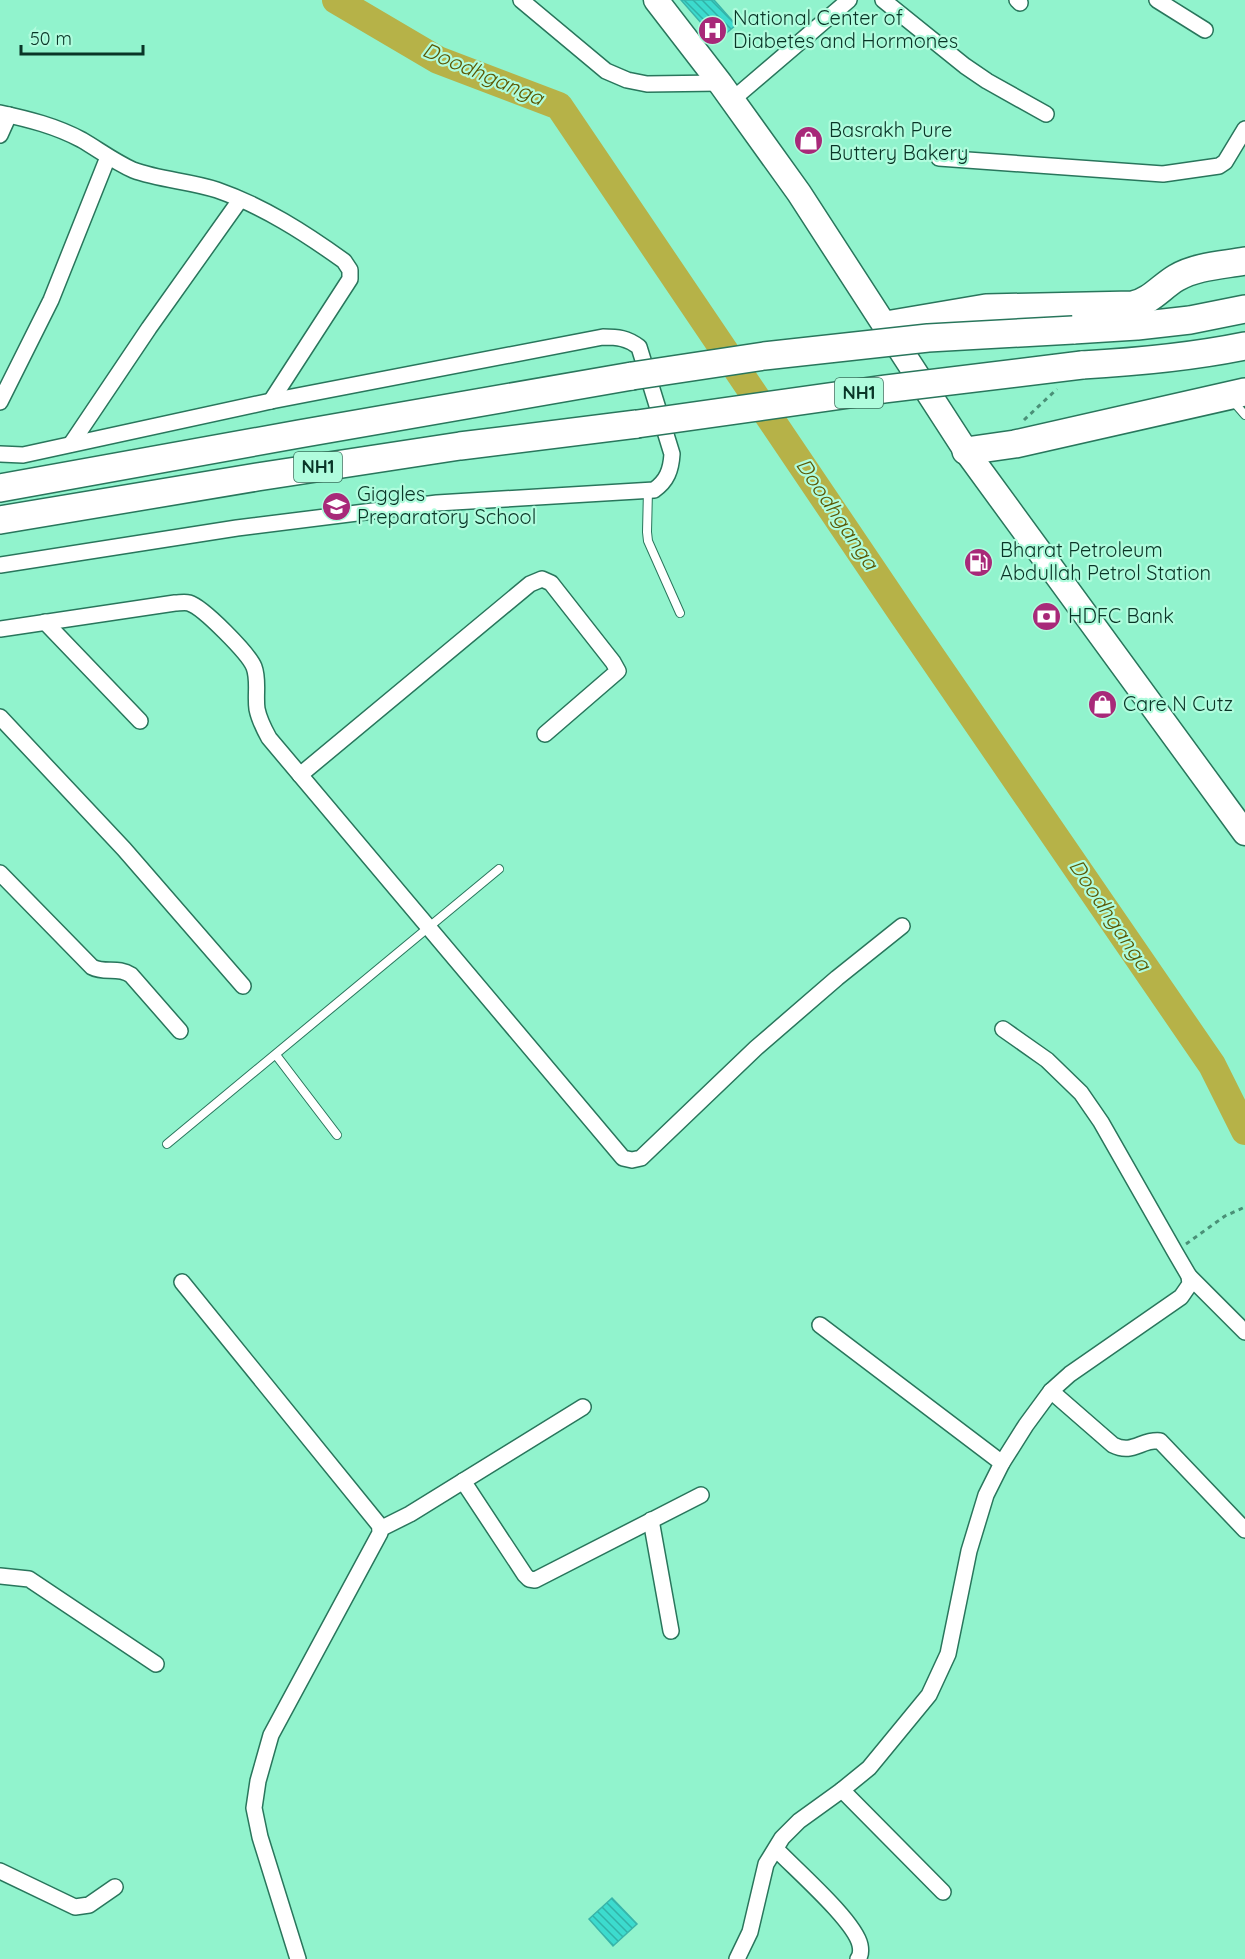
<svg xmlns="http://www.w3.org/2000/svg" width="1245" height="1959" font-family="Quicksand,sans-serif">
	<defs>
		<pattern id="building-back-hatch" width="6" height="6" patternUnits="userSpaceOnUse" patternTransform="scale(1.5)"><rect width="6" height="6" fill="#3cdbce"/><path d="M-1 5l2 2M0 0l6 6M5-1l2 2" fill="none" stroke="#31b2a7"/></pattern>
	</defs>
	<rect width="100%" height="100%" fill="#91f3cd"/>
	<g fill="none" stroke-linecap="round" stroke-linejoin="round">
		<polyline stroke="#b6b248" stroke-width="28" points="336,0 438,60 559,106 903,615 1212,1065 1245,1131"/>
	</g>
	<g fill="url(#building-back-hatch)" stroke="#38b5aa" stroke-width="1.5">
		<polygon points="681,0 714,0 736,25 717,41"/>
		<polygon points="612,1898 637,1924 613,1946 589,1919"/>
	</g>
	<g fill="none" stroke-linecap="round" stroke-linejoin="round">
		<defs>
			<g id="lane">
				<polyline points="1232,400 1245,415"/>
				<polyline points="648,490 647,532 648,541 680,613"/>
				<polyline points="276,1055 337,1135"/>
				<polyline points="167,1144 499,869"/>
			</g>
			<g id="street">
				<polyline points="521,0 606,71 627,80 647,84 720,83"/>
				<polyline points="883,0 965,66 987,81 1046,114"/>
				<polyline points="1017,0 1020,3"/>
				<polyline points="1157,0 1205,30"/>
				<polyline points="732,100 849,0"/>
				<path d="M 0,113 C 28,119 56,126 82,140 C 99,150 115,162 133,170 C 160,180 190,181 217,190 C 263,206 305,233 344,261 L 350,270 L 350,279 L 271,401"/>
				<polyline points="0,135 9,115"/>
				<polyline points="939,158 1163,174 1219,166 1225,162 1245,129"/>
				<polyline points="0,402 51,300 108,157"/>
				<polyline points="71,444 149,328 240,200"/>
				<path d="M 0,454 L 23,455 L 271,401 L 603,337 C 618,337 627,338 639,347 L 672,454 C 671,470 667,481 654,490 L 437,503 L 237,528 L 0,565"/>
				<polyline points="45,622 140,721"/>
				<path d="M 0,629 L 175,603 C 179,603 185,602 189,603 C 203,607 249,654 254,667 C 259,680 255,695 257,709 C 259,719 264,729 269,738 L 623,1158 L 632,1160 L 641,1158 L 756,1048 L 837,978 L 902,926"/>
				<polyline points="0,717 124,849 243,986"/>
				<polyline points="300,775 530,584 542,579 551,583 613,662 618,671 545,734"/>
				<path d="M 0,873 L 92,967 C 105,974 118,966 131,975 L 180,1031"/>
				<polyline points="1189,1276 1245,1332"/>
				<polyline points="182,1282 380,1526 380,1533 271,1735 258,1781 254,1808 260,1837 298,1959"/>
				<polyline points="820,1325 1002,1463"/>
				<path d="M 1051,1391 L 1113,1445 C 1133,1455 1141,1439 1160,1441 L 1245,1530"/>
				<polyline points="463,1481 525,1575 529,1579 535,1580 701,1495"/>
				<polyline points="651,1520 671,1631"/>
				<polyline points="380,1529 410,1514 583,1407"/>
				<polyline points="0,1576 29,1579 156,1664"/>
				<polyline points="842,1790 943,1892"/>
				<path d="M 776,1849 C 795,1869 855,1921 860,1945 C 861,1950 861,1955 858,1959"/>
				<polyline points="0,1871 75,1907 89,1905 115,1887"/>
				<polyline points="737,1959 750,1932 766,1864 782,1838 799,1821 842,1790 869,1768 929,1695 948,1654 969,1551 986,1495 1002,1463 1026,1425 1051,1391 1070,1374 1181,1297 1190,1284 1189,1276 1175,1252 1101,1122 1081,1093 1047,1060 1003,1029"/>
			</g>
			<polyline id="primary" points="656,0 720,83 799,193 966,451 1245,833"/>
			<g id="highway">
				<path d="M 886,325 L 986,308 L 1133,305 C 1151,301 1161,287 1176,278 C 1196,266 1223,265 1245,261"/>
				<polyline points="1073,330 1137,326 1190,320 1245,309"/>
				<path d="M 1082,365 C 1137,362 1191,357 1245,346"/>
				<polyline points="966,451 1015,444 1245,392"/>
				<polyline points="0,488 299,434 632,376"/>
				<polyline points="0,520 257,477 460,446 637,424"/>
			</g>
		</defs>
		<use href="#lane" stroke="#29765c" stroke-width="10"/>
		<use href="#street" stroke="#29765c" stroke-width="18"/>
		<use href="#primary" stroke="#29765c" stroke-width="27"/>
		<use href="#highway" stroke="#29765c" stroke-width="30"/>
		<g stroke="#4a9077" stroke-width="3" stroke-dasharray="4.5 4.5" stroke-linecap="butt">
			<polyline points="1024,420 1057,389"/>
			<polyline points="1186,1244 1225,1216 1245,1207"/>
		</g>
		<use href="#lane" stroke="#fff" stroke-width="8"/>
		<use href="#street" stroke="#fff" stroke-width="15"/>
		<use href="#primary" stroke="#fff" stroke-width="24"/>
		<use href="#highway" stroke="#fff" stroke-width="27"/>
		<defs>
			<g id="highway-bridge">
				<polyline points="632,376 764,356 928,338 1073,330"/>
				<polyline points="637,424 885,389 1082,365"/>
			</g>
		</defs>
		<use href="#highway-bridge" stroke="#29765c" stroke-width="30" stroke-linecap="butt"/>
		<use href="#highway-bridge" stroke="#fff" stroke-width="27"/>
	</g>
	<defs>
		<symbol id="hospital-disc" viewBox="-11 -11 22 22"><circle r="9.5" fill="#a82979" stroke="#b0fcdd"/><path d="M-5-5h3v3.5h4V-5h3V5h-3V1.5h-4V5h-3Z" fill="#fff"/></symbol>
		<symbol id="shop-disc" viewBox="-11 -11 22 22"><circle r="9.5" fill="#a82979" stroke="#b0fcdd"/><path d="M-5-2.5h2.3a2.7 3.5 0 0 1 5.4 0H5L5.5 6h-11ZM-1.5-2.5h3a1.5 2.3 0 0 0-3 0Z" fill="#fff"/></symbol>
		<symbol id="school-disc" viewBox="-11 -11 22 22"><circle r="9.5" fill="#a82979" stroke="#b0fcdd"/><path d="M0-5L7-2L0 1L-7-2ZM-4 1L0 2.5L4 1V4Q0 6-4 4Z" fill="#fff"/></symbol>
		<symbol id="fuel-disc" viewBox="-11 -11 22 22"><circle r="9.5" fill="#a82979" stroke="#b0fcdd"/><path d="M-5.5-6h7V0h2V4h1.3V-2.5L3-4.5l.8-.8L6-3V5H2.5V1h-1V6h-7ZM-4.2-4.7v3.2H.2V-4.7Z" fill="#fff"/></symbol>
		<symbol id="bank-disc" viewBox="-11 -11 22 22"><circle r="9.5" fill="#a82979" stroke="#b0fcdd"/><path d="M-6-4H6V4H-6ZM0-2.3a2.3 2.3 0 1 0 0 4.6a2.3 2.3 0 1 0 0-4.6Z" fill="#fff"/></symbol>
	</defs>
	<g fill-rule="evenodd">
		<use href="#hospital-disc" x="696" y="14" width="33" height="33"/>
		<use href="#shop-disc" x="792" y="124" width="33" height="33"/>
		<use href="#school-disc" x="320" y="490" width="33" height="33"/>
		<use href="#fuel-disc" x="962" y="546" width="33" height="33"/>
		<use href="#bank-disc" x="1030" y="600" width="33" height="33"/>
		<use href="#shop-disc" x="1086" y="688" width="33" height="33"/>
	</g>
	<g text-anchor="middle" stroke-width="4.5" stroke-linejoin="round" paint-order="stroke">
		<g fill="#b0fcdd" stroke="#3b715e" stroke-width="1.5">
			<rect x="835" y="378" width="48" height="30" rx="4.5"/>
			<rect x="294" y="452" width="48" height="30" rx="4.5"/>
		</g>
		<g font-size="18" font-weight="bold" fill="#093527">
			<text x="859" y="399">NH1</text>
			<text x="318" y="473">NH1</text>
		</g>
		<g font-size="20" fill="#093527" stroke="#b0fcdd" text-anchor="start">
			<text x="733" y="25">National Center of<tspan x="733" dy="23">Diabetes and Hormones</tspan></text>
			<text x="829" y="137">Basrakh Pure<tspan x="829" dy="23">Buttery Bakery</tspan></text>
			<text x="357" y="501">Giggles<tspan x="357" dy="23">Preparatory School</tspan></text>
			<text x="1000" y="557">Bharat Petroleum<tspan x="1000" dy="23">Abdullah Petrol Station</tspan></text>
			<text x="1068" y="623">HDFC Bank</text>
			<text x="1123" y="711">Care N Cutz</text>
		</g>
		<g font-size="21" font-style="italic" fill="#5b5702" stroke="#b0fcdd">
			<text transform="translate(483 74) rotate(23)" y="7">Doodhganga</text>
			<text transform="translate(837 514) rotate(56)" y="7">Doodhganga</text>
			<text transform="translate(1110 915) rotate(56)" y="7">Doodhganga</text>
		</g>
	</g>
	<path d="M21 45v9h122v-9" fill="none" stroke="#093527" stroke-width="3"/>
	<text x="30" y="45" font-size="18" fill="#093527" stroke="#b0fcdd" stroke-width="4.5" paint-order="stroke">50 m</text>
</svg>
